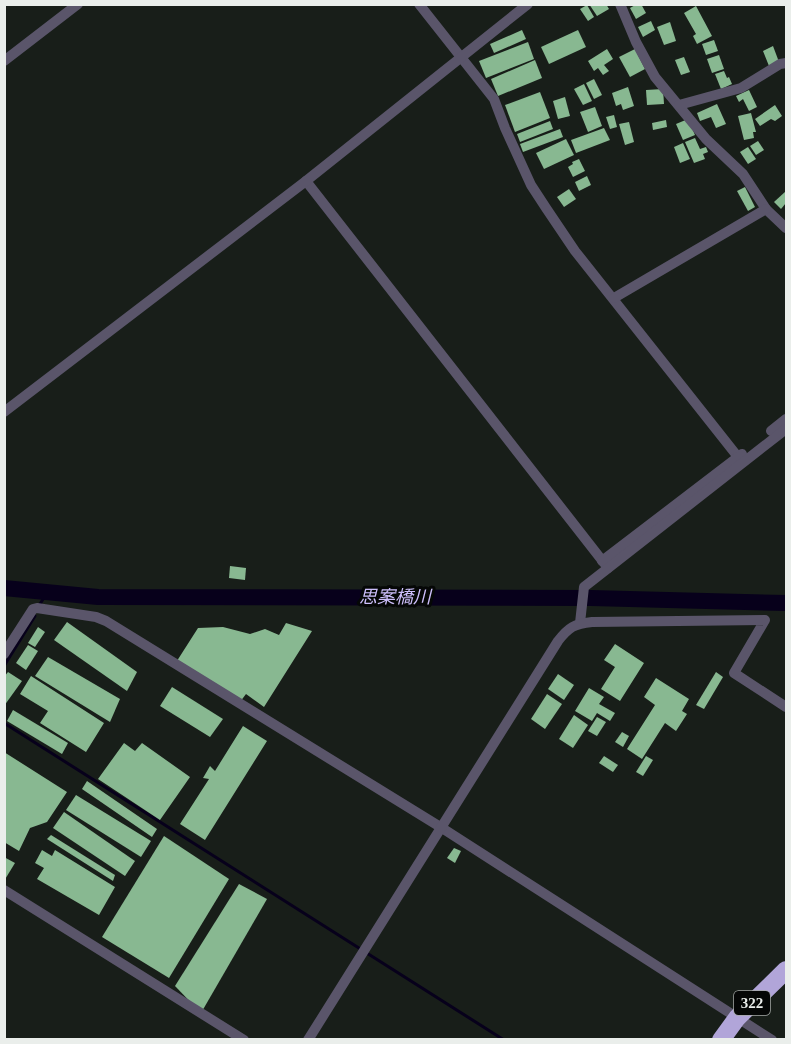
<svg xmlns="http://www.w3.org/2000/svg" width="791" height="1044" font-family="'Times New Roman','Noto Sans JP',serif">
	<rect width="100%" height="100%" fill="#181e19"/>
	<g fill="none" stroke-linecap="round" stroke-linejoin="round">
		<g stroke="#07001b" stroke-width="3">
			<polyline points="40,604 47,593"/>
			<polyline points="4,666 35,616"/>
			<polyline points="4,723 504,1040"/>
		</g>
		<polyline stroke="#07001b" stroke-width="16" points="4,588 98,597 591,598 786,603"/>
	</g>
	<g fill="#88b891">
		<polygon points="589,4 606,4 609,9 597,16"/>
		<polygon points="637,4 641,4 646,13 636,19 630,8"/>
		<polygon points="587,5 594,17 588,21 580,9"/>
		<polygon points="696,6 712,36 697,44 693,36 696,34 684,13"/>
		<polygon points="651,21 655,30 643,37 638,27"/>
		<polygon points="670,22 676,41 664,45 657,27"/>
		<polygon points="522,30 526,39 494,53 490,44"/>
		<polygon points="578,30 586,47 549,64 541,47"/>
		<polygon points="714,40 718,51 706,55 702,44"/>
		<polygon points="528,42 534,59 486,78 479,61"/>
		<polygon points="773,46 779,62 769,66 763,51"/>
		<polygon points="607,49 613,59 604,65 609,71 603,75 598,68 594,71 588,61"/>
		<polygon points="635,49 645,69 630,77 619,57"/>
		<polygon points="719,55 724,69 712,73 707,59"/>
		<polygon points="684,57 690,72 681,75 675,60"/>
		<polygon points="535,60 542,78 498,96 491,79"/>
		<polygon points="724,71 727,78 729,77 732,84 721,89 715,74"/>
		<polygon points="594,79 602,95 594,99 586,83"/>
		<polygon points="584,84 592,101 583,105 574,89"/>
		<polygon points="628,87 634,106 623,110 621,104 616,106 612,93"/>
		<polygon points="663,89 664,104 647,105 646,90"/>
		<polygon points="749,90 757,107 749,111 743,99 739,102 736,96"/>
		<polygon points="540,92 550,118 515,132 505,105"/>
		<polygon points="565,97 570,116 558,119 553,101"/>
		<polygon points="717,104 726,124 716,128 711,117 700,121 697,113"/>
		<polygon points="775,105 782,116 775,121 771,119 760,126 755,119"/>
		<polygon points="595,107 602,126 588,132 580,112"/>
		<polygon points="751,113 756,132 753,132 754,138 744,140 738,116"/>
		<polygon points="614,115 617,127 610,129 606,117"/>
		<polygon points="688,119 695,135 683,140 676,124"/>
		<polygon points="666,120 667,127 653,130 652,123"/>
		<polygon points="550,121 553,129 520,142 517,134"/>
		<polygon points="629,122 634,142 625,145 619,124"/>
		<polygon points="604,128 610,140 576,153 571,140"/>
		<polygon points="560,129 563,137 523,152 520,144"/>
		<polygon points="695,138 700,149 706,147 708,152 703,154 705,159 694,163 685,142"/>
		<polygon points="566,139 574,155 544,169 536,153"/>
		<polygon points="758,141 764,150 756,155 750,146"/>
		<polygon points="683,143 690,159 680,163 674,147"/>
		<polygon points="748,147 756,159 748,164 740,152"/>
		<polygon points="579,159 585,171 573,177 568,167 573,164 572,162"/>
		<polygon points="587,176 591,185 579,191 575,182"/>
		<polygon points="745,187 755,207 748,211 737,191"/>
		<polygon points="569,189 576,199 564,207 557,197"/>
		<polygon points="786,191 786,203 781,209 774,202"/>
		<polygon points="230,566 246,568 245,580 229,578"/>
		<polygon points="67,622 137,672 127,691 54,640"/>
		<polygon points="286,623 312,631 264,707 246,694 240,702 175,664 198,628 223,627 250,634 265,629 279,635"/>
		<polygon points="38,627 45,632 35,647 28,643"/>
		<polygon points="615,644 644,663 620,701 601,689 615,667 604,660"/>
		<polygon points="28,645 38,651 26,670 16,663"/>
		<polygon points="48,657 120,699 110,722 35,676"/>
		<polygon points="8,672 22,681 4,706 4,677"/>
		<polygon points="716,672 723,677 704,709 696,705"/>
		<polygon points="558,674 574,685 564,700 548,689"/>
		<polygon points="31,676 104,723 86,752 40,723 48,711 20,694"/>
		<polygon points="656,678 689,699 682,711 687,714 676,731 665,723 642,759 627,749 655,705 644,697"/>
		<polygon points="172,687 223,719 210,737 160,706"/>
		<polygon points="589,688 604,697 599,704 615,713 610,721 597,713 592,721 575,711"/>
		<polygon points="547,694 562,704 545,729 531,719"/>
		<polygon points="13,710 68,743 62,754 7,721"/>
		<polygon points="574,715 588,725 573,748 559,739"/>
		<polygon points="597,717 606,722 597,736 588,731"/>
		<polygon points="243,726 267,741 205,840 180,824 209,779 203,778 210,766 215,771"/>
		<polygon points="622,732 629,736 623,747 615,742"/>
		<polygon points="124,743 135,751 142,743 190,777 160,820 98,779"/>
		<polygon points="4,752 67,792 47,822 30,828 19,851 4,842"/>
		<polygon points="604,756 618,765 613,772 599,763"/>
		<polygon points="646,756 653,760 643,776 636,772"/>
		<polygon points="87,781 157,829 152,837 82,789"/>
		<polygon points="76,795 151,841 141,857 66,810"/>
		<polygon points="64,812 135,861 125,876 53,828"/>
		<polygon points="51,835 115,875 113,881 47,839"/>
		<polygon points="164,836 229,879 169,978 102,937"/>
		<polygon points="454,848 461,851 455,863 447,858"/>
		<polygon points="42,850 52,856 55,850 115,887 99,915 37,879 44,868 35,863"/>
		<polygon points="4,857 15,863 4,881"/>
		<polygon points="239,884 267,899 201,1013 175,986"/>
	</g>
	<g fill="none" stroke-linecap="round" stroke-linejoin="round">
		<g stroke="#5a556a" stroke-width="10">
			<polyline points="419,4 494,99 505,128 531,185 546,208 575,251 738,457"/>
			<polyline points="620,4 636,42 655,77 706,139 743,174 766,209 786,228"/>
			<polyline points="4,61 78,4"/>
			<polyline points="679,105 741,88 780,64 786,63"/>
			<polyline points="306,181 608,568"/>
			<polyline points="614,298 766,209"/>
			<polyline points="4,412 306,181 528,4"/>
			<polyline points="771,431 786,419"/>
			<polyline points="602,561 742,454"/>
			<polyline points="580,623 584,587 786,429"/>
			<polyline points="4,654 33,609 37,608 96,617 106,621 442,828 772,1040"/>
			<polyline points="4,890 244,1040"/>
			<path d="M 308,1040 L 558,641 C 569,627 574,624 592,622 L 765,620 L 734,673 L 786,707"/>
		</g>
		<polyline stroke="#b1a5d9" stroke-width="18" points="721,1040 737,1018 786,970"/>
	</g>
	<g text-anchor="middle" stroke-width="6" stroke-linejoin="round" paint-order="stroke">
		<rect fill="#050706" stroke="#a5a9a6" stroke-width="1.5" x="734" y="991" width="36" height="24" rx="4.5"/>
		<g font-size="15" font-weight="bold" fill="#eaeeeb">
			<text x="752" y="1008">322</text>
		</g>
		<g font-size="18" font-style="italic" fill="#cdbffb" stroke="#050706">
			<text x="395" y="603">思案橋川</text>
		</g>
	</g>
	<rect width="791" height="1044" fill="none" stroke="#eaeeeb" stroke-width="12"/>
</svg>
